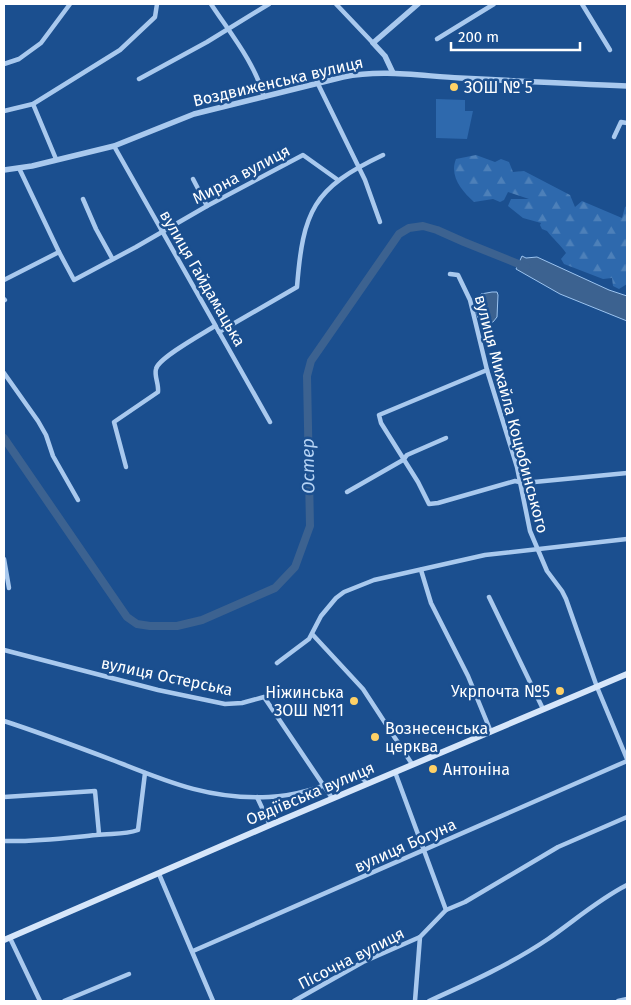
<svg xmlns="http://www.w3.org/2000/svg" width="631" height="1005" font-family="'Fira Sans',sans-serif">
	<defs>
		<pattern id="forest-firs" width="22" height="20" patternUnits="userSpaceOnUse" patternTransform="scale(1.25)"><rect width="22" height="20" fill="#2e69ad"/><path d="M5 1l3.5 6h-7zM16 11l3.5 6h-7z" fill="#4d80b9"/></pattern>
	</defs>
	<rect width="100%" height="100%" fill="#1b4f8f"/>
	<path fill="url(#forest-firs)" d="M 476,155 L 495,162 L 501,159 L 509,162 L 513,172 L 524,171 L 570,195 L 575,207 L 582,201 L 622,218 L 625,207 L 627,206 L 627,284 L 619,289 L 613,286 L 612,278 L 603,279 L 564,264 L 561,259 L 566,253 C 560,244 553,239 547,231 L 542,229 L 540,225 L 541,223 L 523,218 L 508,206 L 511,199 L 529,199 L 508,192 L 504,200 L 500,202 L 493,199 L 474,202 C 462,191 449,176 456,159 Z"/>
	<polygon fill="#2e69ad" points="436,99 465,100 465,111 473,111 467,139 436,138"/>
	<g fill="#3c6290" stroke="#9cc4f0">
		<polygon points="522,256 526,258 537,257 609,290 627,296 627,321 560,294 516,269"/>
		<path d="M 492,292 L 497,292 L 498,295 L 497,317 L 493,322 L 484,325 C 475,318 472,302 481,294 Z"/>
	</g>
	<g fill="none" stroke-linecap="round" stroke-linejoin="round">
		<polyline stroke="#3c6290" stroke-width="8" points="4,438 127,617 137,624 150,626 177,626 202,620 275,588 295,567 310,526 307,376 311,361 399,234 409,228 423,226 437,230 464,242 526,267"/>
		<g stroke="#a9c9ee" stroke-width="4.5">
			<path d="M 211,4 C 230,33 255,63 264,97"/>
			<polyline points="336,4 373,43"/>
			<polyline points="582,4 610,50"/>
			<polyline points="437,39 494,4"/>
			<polyline points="4,64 19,59 41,43 70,4"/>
			<polyline points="139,79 207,42 269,4"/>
			<polyline points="318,84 365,180 380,222"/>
			<polyline points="33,104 56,159"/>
			<polyline points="4,111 33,104 120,50 155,17 157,4"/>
			<polyline points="614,137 621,122 627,123"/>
			<polyline points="114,146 270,422"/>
			<polyline points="19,168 59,252 74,280 136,247 207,206 303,155 338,180"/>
			<polyline points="193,179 207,206"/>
			<polyline points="83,199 96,229 112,258"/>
			<polyline points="450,274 458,275 470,300 487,370 517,467 530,531 547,571 562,591 566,599 597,687 627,759"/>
			<polyline points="4,280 59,252"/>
			<polyline points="4,299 5,300"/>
			<path d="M 219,332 L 297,287 C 303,211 313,188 383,155"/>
			<polyline points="487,370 379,415 381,423 418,482 429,504 438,503 515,481 524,483 627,473"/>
			<polyline points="4,373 38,421 46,435 53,456 78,500"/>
			<path d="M 126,467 L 114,422 L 158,392 C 159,384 154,376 156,369 C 158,358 204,333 215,326"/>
			<polyline points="347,492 403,460 407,455 446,438"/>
			<polyline points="4,559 9,588"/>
			<polyline points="421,570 431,603 468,676 491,732"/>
			<polyline points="489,597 543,709"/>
			<polyline points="313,635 363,689 412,764"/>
			<polyline points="4,650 158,690 225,704 242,703 264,697 332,798"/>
			<polyline points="277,663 309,639 321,616 336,598 344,592 374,580 485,555 627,539"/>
			<path d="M 4,721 C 41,733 78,747 115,761 C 168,782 210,800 269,797 C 299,796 329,784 357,774 L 368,783"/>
			<polyline points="395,772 446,910 420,937 415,1001"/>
			<polyline points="4,797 95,791 99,834"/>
			<polyline points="257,797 270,825"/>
			<path d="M 4,841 C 35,842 65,838 96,835 C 111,833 124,835 138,830 L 145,773"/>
			<polyline points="159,874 213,1001"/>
			<polyline points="446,910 465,902 558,847 627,817"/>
			<polyline points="10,938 40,1001"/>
			<polyline points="193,951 627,761"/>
			<polyline points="64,1001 129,974"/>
			<polyline points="294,1001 363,962 420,937"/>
			<path d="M 429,1001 C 469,983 511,964 548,939 C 574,921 599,899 627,885"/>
			<polyline points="618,1001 627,999"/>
		</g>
		<g stroke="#a9c9ee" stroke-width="5.5">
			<polyline points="393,73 385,56 373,43 418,4"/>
			<path d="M 4,170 L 32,166 L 114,146 L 194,114 L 343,77 C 382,69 421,76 460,78 C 516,81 572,84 627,86"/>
		</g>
		<polyline stroke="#d6e6fa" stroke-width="6" points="4,940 270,825 627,674"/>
	</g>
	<g fill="#ffd166" stroke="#1b4f8f" stroke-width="2">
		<circle cx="454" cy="87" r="5"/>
		<circle cx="560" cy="691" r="5"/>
		<circle cx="354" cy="701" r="5"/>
		<circle cx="375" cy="737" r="5"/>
		<circle cx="433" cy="769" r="5"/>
	</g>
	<g text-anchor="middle" stroke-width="5" stroke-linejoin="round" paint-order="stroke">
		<g font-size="16" fill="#fff" stroke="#1b4f8f">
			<text transform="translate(278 81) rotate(-13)" y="6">Воздвиженська вулиця</text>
			<text transform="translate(241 174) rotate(-28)" y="6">Мирна вулиця</text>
			<text transform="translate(203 278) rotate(60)" y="6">вулиця Гайдамацька</text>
			<text transform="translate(512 414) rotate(75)" y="6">вулиця Михайла Коцюбинського</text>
			<text transform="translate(167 676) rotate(12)" y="6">вулиця Остерська</text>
			<text transform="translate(310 793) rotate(-23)" y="6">Овдіївська вулиця</text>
			<text transform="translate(405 845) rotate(-24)" y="6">вулиця Богуна</text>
			<text transform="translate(351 958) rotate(-27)" y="6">Пісочна вулиця</text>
		</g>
		<g font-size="16" fill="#fff" stroke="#1b4f8f" text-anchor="start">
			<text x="464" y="93">ЗОШ № 5</text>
			<text x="550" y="697" text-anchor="end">Укрпочта №5</text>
			<text x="344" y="698" text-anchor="end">Ніжинська<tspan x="344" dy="18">ЗОШ №11</tspan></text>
			<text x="385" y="734">Вознесенська<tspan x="385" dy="18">церква</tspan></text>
			<text x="443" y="775">Антоніна</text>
		</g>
		<g font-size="18" font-style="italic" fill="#b5d3f5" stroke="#1b4f8f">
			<text transform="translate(308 466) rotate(-91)" y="6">Остер</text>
		</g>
	</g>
	<rect width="631" height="1005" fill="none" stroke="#ffffff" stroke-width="10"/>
	<path d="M451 42v8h129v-8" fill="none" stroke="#ffffff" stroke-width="2.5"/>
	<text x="458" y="42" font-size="15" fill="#ffffff" stroke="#1b4f8f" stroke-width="4" paint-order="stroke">200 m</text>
</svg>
